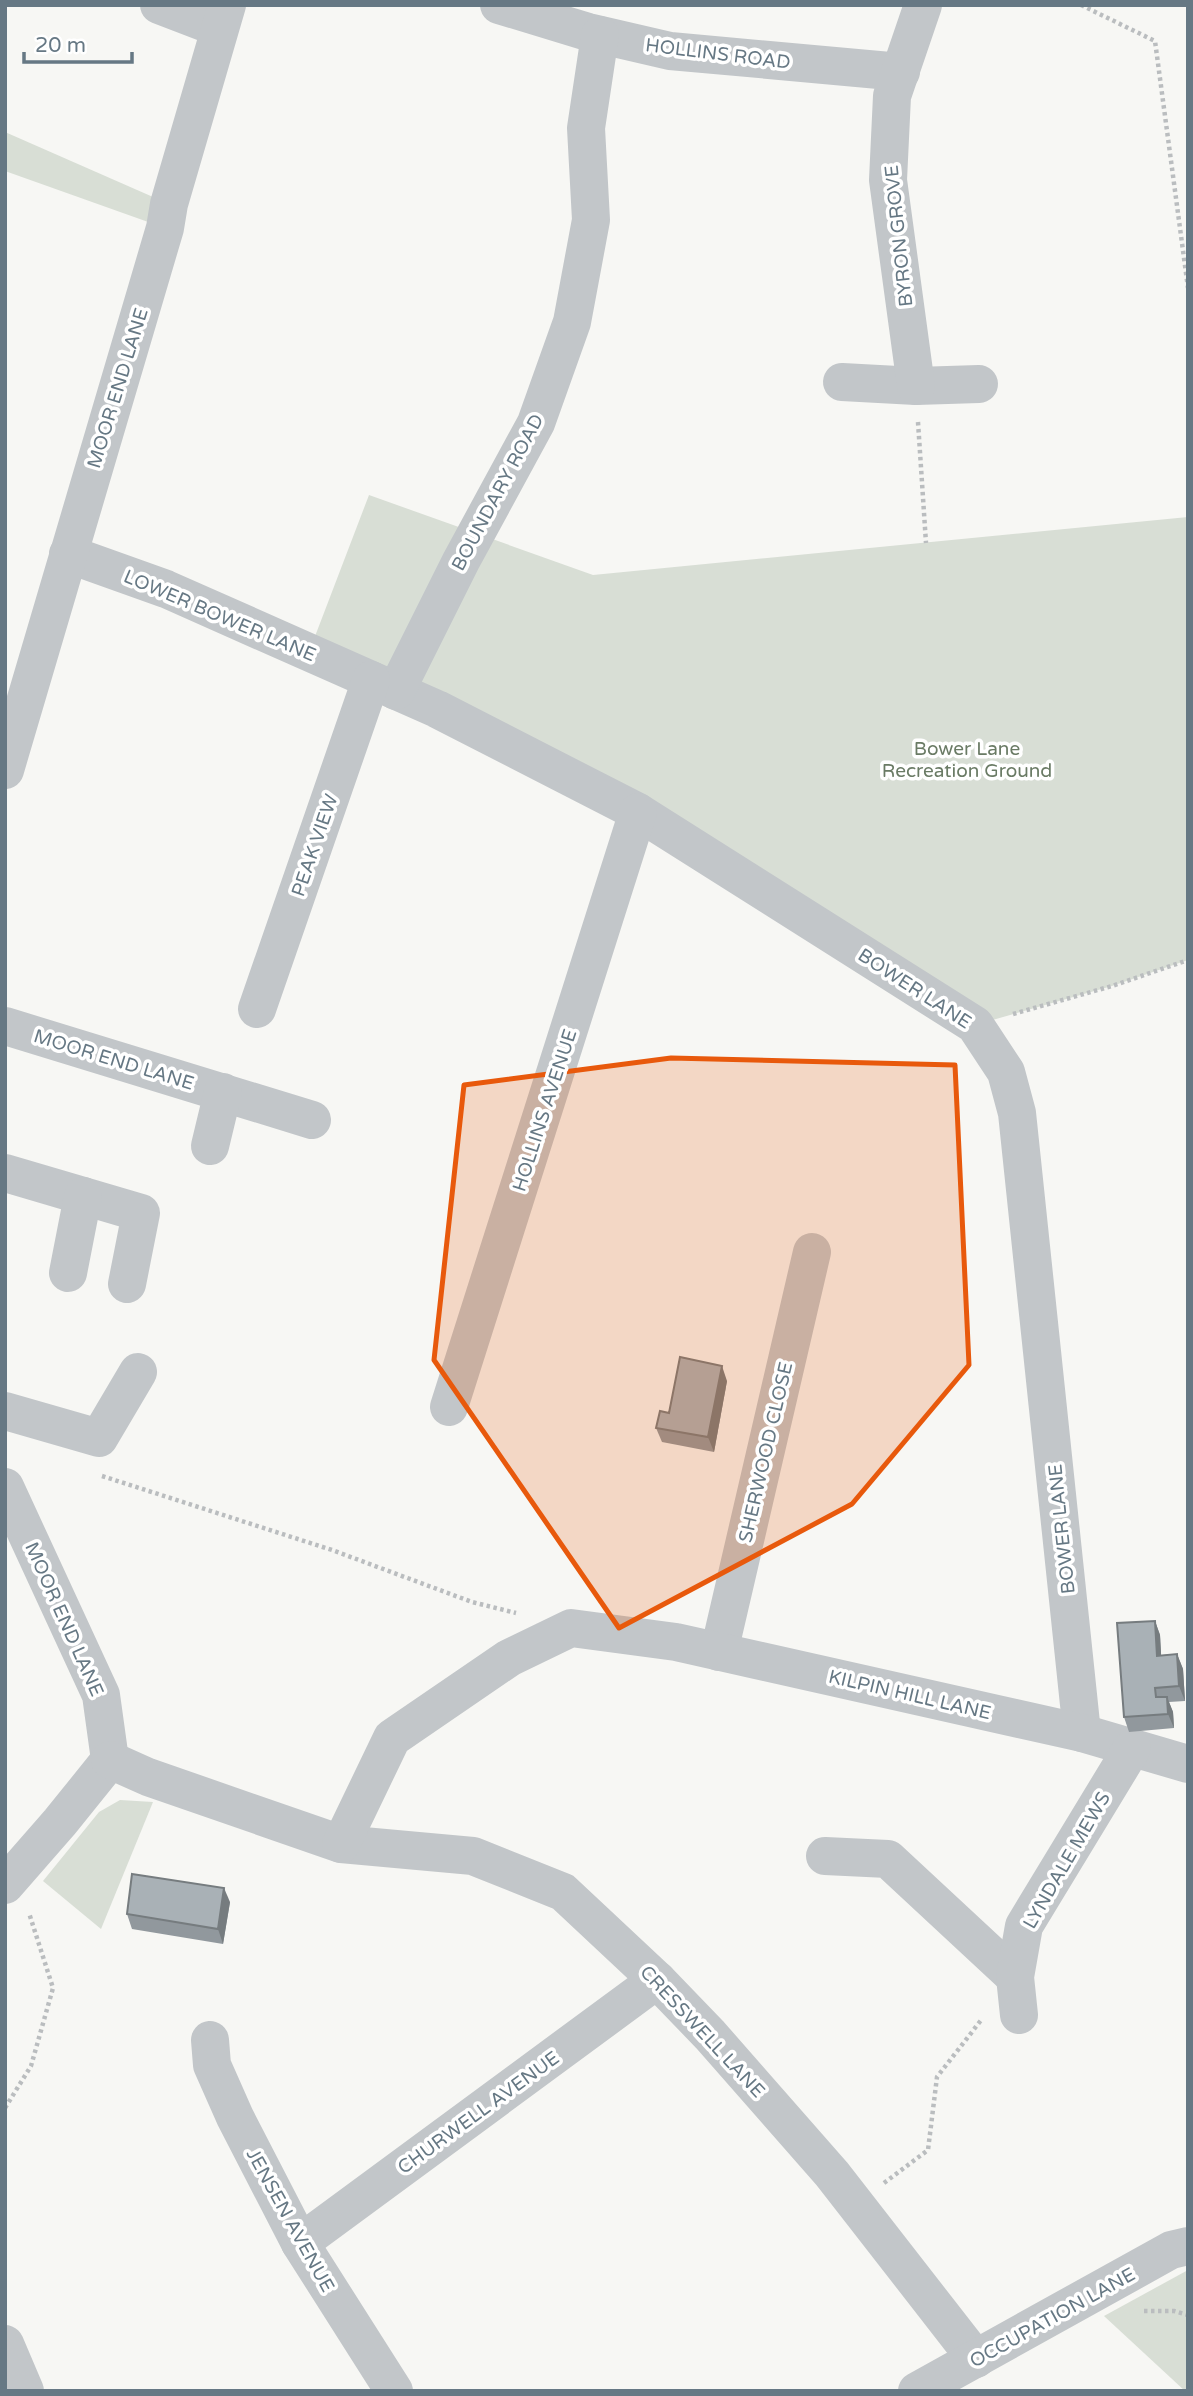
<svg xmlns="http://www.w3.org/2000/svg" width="1193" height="2396" font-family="'Varela Round',sans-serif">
	<rect width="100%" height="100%" fill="#f7f7f4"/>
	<g fill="#d8ded5">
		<polygon points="5,132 169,204 165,228 5,171"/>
		<polygon points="369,495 593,575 1188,517 1188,960 1112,986 975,1025 638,812 309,652"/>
		<polygon points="120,1800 153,1802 101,1929 43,1881 99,1812"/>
		<polygon points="1188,2270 1188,2391 1185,2391 1104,2316"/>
	</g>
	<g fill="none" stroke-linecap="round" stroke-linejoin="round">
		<g stroke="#babdbf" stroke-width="4.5" stroke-dasharray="3.5 3.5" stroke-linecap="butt">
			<polyline points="1081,5 1155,41 1188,288"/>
			<polyline points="918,422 926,543"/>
			<polyline points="1013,1014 1112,986 1188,960"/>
			<polyline points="102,1476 332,1550 472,1602 516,1613"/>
			<polyline points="5,2108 31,2066 53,1988 29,1913"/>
			<polyline points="884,2183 928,2150 937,2077 982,2019"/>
			<polyline points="1144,2311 1174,2311 1188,2315"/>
		</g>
		<g stroke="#c2c6c9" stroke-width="38">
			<polyline points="159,5 219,28"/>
			<polyline points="499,5 588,32 670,51 901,72"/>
			<polyline points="842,382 916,386 979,384"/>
			<polyline points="916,386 888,180 892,96 923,5"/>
			<polyline points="68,554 166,589 437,709 638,812 975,1025 1006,1072 1017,1113 1082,1733"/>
			<polyline points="396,691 461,561 536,423 572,322 591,220 586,128 600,35"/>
			<polyline points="5,770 165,228 169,204 227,5"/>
			<polyline points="257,1009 371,680"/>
			<polyline points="5,1026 312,1120"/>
			<polyline points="210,1146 223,1092"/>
			<polyline points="5,1173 141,1213 127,1284"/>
			<polyline points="68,1273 83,1196"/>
			<polyline points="449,1407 638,812"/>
			<polyline points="5,1411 99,1438 138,1372"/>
			<polyline points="5,1487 101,1695 110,1760 60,1822 5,1885"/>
			<polyline points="719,1652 812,1252"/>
			<polyline points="110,1760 148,1777 341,1844 473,1856 563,1892 657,1980 710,2035 832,2174 976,2359"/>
			<polyline points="341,1844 392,1738 509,1658 571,1628 676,1642 1082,1733 1188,1764"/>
			<polyline points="825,1856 888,1859 1015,1977"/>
			<polyline points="1019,2015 1015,1977 1024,1926 1132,1748"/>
			<polyline points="210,2040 212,2065 235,2117 300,2243 394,2391"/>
			<polyline points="300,2243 657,1980"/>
			<polyline points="5,2344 25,2391"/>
			<polyline points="917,2391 1171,2250 1188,2246"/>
		</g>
	</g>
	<g fill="#91989d">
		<polygon points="727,1381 714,1452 662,1442 656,1428 669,1413"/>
		<polygon points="1155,1621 1160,1635 1161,1655 1177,1654 1183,1669 1185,1701 1169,1702 1173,1712 1174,1728 1129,1732 1124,1717"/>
		<polygon points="230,1902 223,1944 132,1929 127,1914"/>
	</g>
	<g fill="#767c7f">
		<polygon points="722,1366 727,1381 714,1452 708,1437"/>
		<polygon points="1155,1621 1160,1635 1162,1670 1157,1656"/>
		<polygon points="1177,1654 1183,1669 1185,1701 1179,1686"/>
		<polygon points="1167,1697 1173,1712 1174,1728 1168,1714"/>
		<polygon points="224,1888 230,1902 223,1944 218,1929"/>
	</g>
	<g fill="#a9b1b6" stroke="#767c7f" stroke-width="2">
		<polygon points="680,1357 722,1366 708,1437 656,1428 660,1411 669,1413"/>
		<polygon points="1155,1621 1157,1656 1177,1654 1179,1686 1155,1688 1156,1697 1167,1697 1168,1714 1124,1717 1117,1623"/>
		<polygon points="132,1874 224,1888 218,1929 127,1914"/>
	</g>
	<path fill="#e8590c" fill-opacity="0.2" stroke="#e8590c" stroke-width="5" stroke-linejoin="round" d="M 671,1058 L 955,1065 L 969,1365 L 852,1504 L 619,1628 L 434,1360 L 464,1085 Z"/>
	<g text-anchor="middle" stroke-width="7" stroke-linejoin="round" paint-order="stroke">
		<g font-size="19" fill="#667884" stroke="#fff">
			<text transform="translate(718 53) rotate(7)" y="7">HOLLINS ROAD</text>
			<text transform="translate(898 236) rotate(-96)" y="7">BYRON GROVE</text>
			<text transform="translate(117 388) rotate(-73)" y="7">MOOR END LANE</text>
			<text transform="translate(497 492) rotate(-62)" y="7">BOUNDARY ROAD</text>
			<text transform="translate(220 615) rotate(23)" y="7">LOWER BOWER LANE</text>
			<text transform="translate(314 845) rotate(-71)" y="7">PEAK VIEW</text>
			<text transform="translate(915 988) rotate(33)" y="7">BOWER LANE</text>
			<text transform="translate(114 1059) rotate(17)" y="7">MOOR END LANE</text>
			<text transform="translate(544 1110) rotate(-72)" y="7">HOLLINS AVENUE</text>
			<text transform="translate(765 1452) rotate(-77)" y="7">SHERWOOD CLOSE</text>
			<text transform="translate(1061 1529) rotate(-96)" y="7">BOWER LANE</text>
			<text transform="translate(65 1619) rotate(66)" y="7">MOOR END LANE</text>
			<text transform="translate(910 1694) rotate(13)" y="7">KILPIN HILL LANE</text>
			<text transform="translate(1066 1860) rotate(-60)" y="7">LYNDALE MEWS</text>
			<text transform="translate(703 2031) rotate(47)" y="7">CRESSWELL LANE</text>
			<text transform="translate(478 2112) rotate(-36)" y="7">CHURWELL AVENUE</text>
			<text transform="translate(291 2220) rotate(61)" y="7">JENSEN AVENUE</text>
			<text transform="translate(1052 2317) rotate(-29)" y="7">OCCUPATION LANE</text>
		</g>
		<g font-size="19" fill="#6a7b65" stroke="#fff">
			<text x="967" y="755">Bower Lane<tspan x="967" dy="22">Recreation Ground</tspan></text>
		</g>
	</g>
	<rect width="1193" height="2396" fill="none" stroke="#667884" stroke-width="14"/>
	<path d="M24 52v10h108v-10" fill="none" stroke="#667884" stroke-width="3.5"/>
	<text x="35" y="52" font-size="21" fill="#667884" stroke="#ffffff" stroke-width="5" paint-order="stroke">20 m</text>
</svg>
